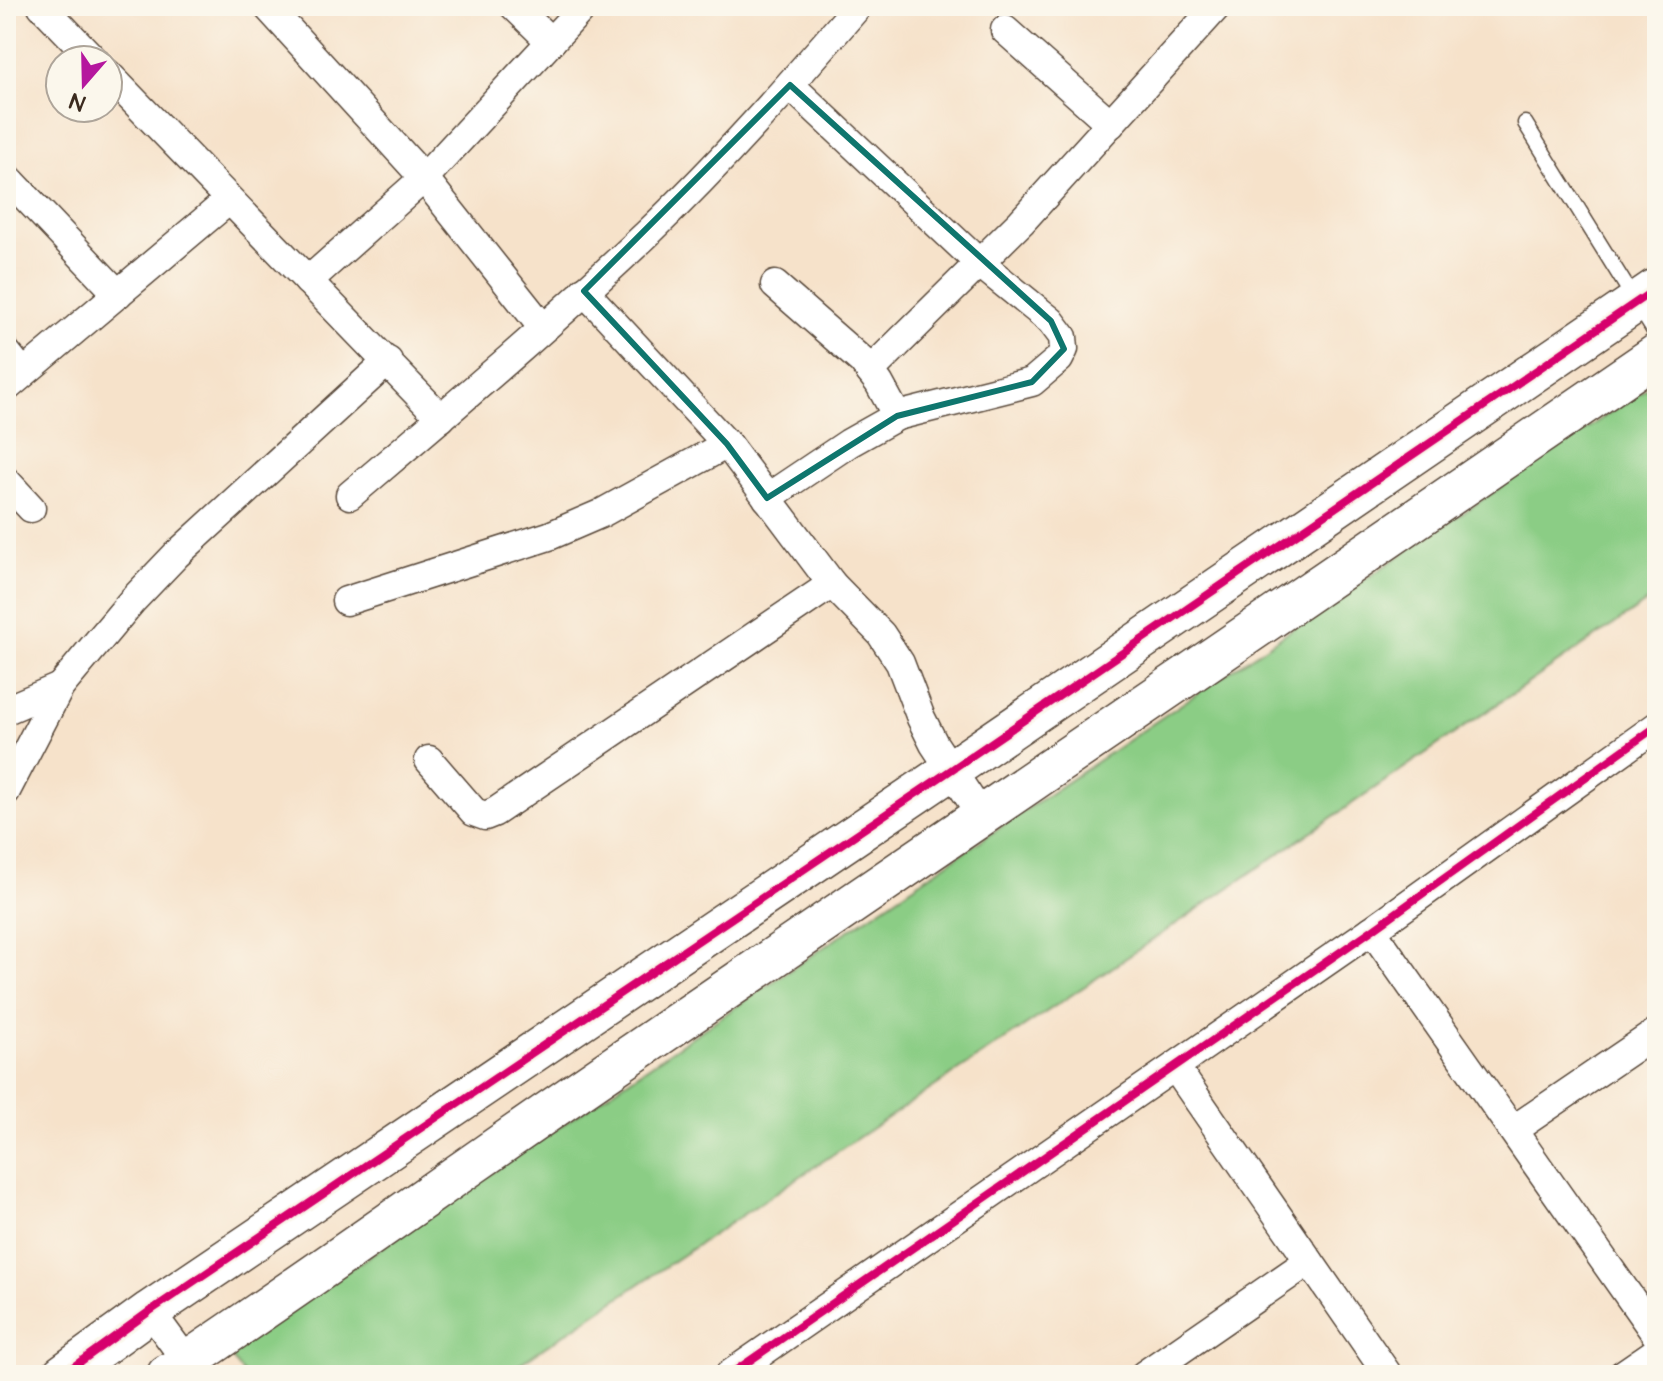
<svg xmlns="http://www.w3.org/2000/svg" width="1663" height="1381" font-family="'Architects Daughter',sans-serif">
	<rect width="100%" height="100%" fill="#fbf7ec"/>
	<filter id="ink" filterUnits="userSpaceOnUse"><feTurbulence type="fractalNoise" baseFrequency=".0125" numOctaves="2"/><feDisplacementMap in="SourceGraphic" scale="16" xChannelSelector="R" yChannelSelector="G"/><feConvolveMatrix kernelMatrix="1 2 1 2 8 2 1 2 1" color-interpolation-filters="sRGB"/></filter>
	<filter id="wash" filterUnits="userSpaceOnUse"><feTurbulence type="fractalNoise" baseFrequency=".006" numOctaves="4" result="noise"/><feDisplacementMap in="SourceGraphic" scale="32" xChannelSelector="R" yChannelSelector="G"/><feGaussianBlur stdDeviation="1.8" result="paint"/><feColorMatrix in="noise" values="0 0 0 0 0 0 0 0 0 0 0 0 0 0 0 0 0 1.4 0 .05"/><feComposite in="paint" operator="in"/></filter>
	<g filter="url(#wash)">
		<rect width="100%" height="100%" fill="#f6e2ca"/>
		<polygon fill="#8bcd85" stroke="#637c52" stroke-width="2" points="1657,381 1657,595 1094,980 503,1375 244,1375 228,1352"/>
	</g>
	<g filter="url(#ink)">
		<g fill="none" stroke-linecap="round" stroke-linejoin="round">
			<defs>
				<polyline id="lane" points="1525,123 1657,336"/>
				<g id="street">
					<polyline points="42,6 94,60"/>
					<polyline points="267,6 424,178 543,328"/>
					<polyline points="514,6 551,42"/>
					<polyline points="1005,30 1111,124"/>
					<polyline points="108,74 441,418"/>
					<polyline points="6,176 118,294"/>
					<polyline points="308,281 424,178 584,6"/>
					<polyline points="775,285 862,361 879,383 897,416"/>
					<polyline points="584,291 727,444 832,584 881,634 900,663 921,718 934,744 981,815"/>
					<polyline points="6,352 23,373"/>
					<polyline points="870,371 1021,222 1217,6"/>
					<polyline points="6,388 229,200"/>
					<polyline points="6,481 31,508"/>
					<path d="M 350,495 C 450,410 551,325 647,234 C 722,162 790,85 858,6"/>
					<polyline points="767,498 849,443 897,416 1032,382 1059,359 1064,349 1063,337 1051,321 978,262 790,85"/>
					<polyline points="346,601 549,536 600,514 727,444"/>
					<polyline points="6,710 60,687"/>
					<polyline points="429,760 474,812 485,816 495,812 832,584"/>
					<polyline points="6,791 60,687 132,601 176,555 388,361"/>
					<polyline points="1372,930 1657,1336"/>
					<polyline points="1175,1067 1388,1375"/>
					<polyline points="1513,1130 1657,1032"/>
					<polyline points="150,1311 196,1374"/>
					<polyline points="729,1375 1372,930 1657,726"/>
					<polyline points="1144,1375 1309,1261"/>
					<polyline points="1622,1375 1657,1351"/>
				</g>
				<g id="secondary">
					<polyline points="62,1375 150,1311 951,770 1657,288"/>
					<path d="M 167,1375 C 326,1269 480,1157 638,1050 C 977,818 1318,587 1657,354"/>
				</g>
			</defs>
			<use href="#lane" stroke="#574638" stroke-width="17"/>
			<use href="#street" stroke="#574638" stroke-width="31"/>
			<use href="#secondary" stroke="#574638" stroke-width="43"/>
			<use href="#lane" stroke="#fff" stroke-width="14"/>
			<use href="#street" stroke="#fff" stroke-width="28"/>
			<use href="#secondary" stroke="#fff" stroke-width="40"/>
			<defs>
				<g id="cycleway">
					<polyline points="62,1375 150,1311 951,770 1657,288"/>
					<polyline points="729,1375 1372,930 1657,726"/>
				</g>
			</defs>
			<use href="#cycleway" stroke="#fbf7ec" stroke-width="13"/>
			<use href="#cycleway" stroke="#d6006c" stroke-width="8"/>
		</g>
	</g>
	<path fill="none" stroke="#0f766e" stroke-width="6" stroke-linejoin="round" d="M 790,85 L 1051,321 L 1064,349 L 1032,382 L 897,416 L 767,498 L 727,444 L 584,291 Z"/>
	<rect width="1663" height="1381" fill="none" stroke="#fbf7ec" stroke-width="32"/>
	<g transform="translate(84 84) rotate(200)"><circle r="38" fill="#fbf7ec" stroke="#aea59a" stroke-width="2"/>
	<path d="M0-6L14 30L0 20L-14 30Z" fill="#b5179e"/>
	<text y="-12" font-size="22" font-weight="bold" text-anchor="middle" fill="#3b2a1e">N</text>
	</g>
</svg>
